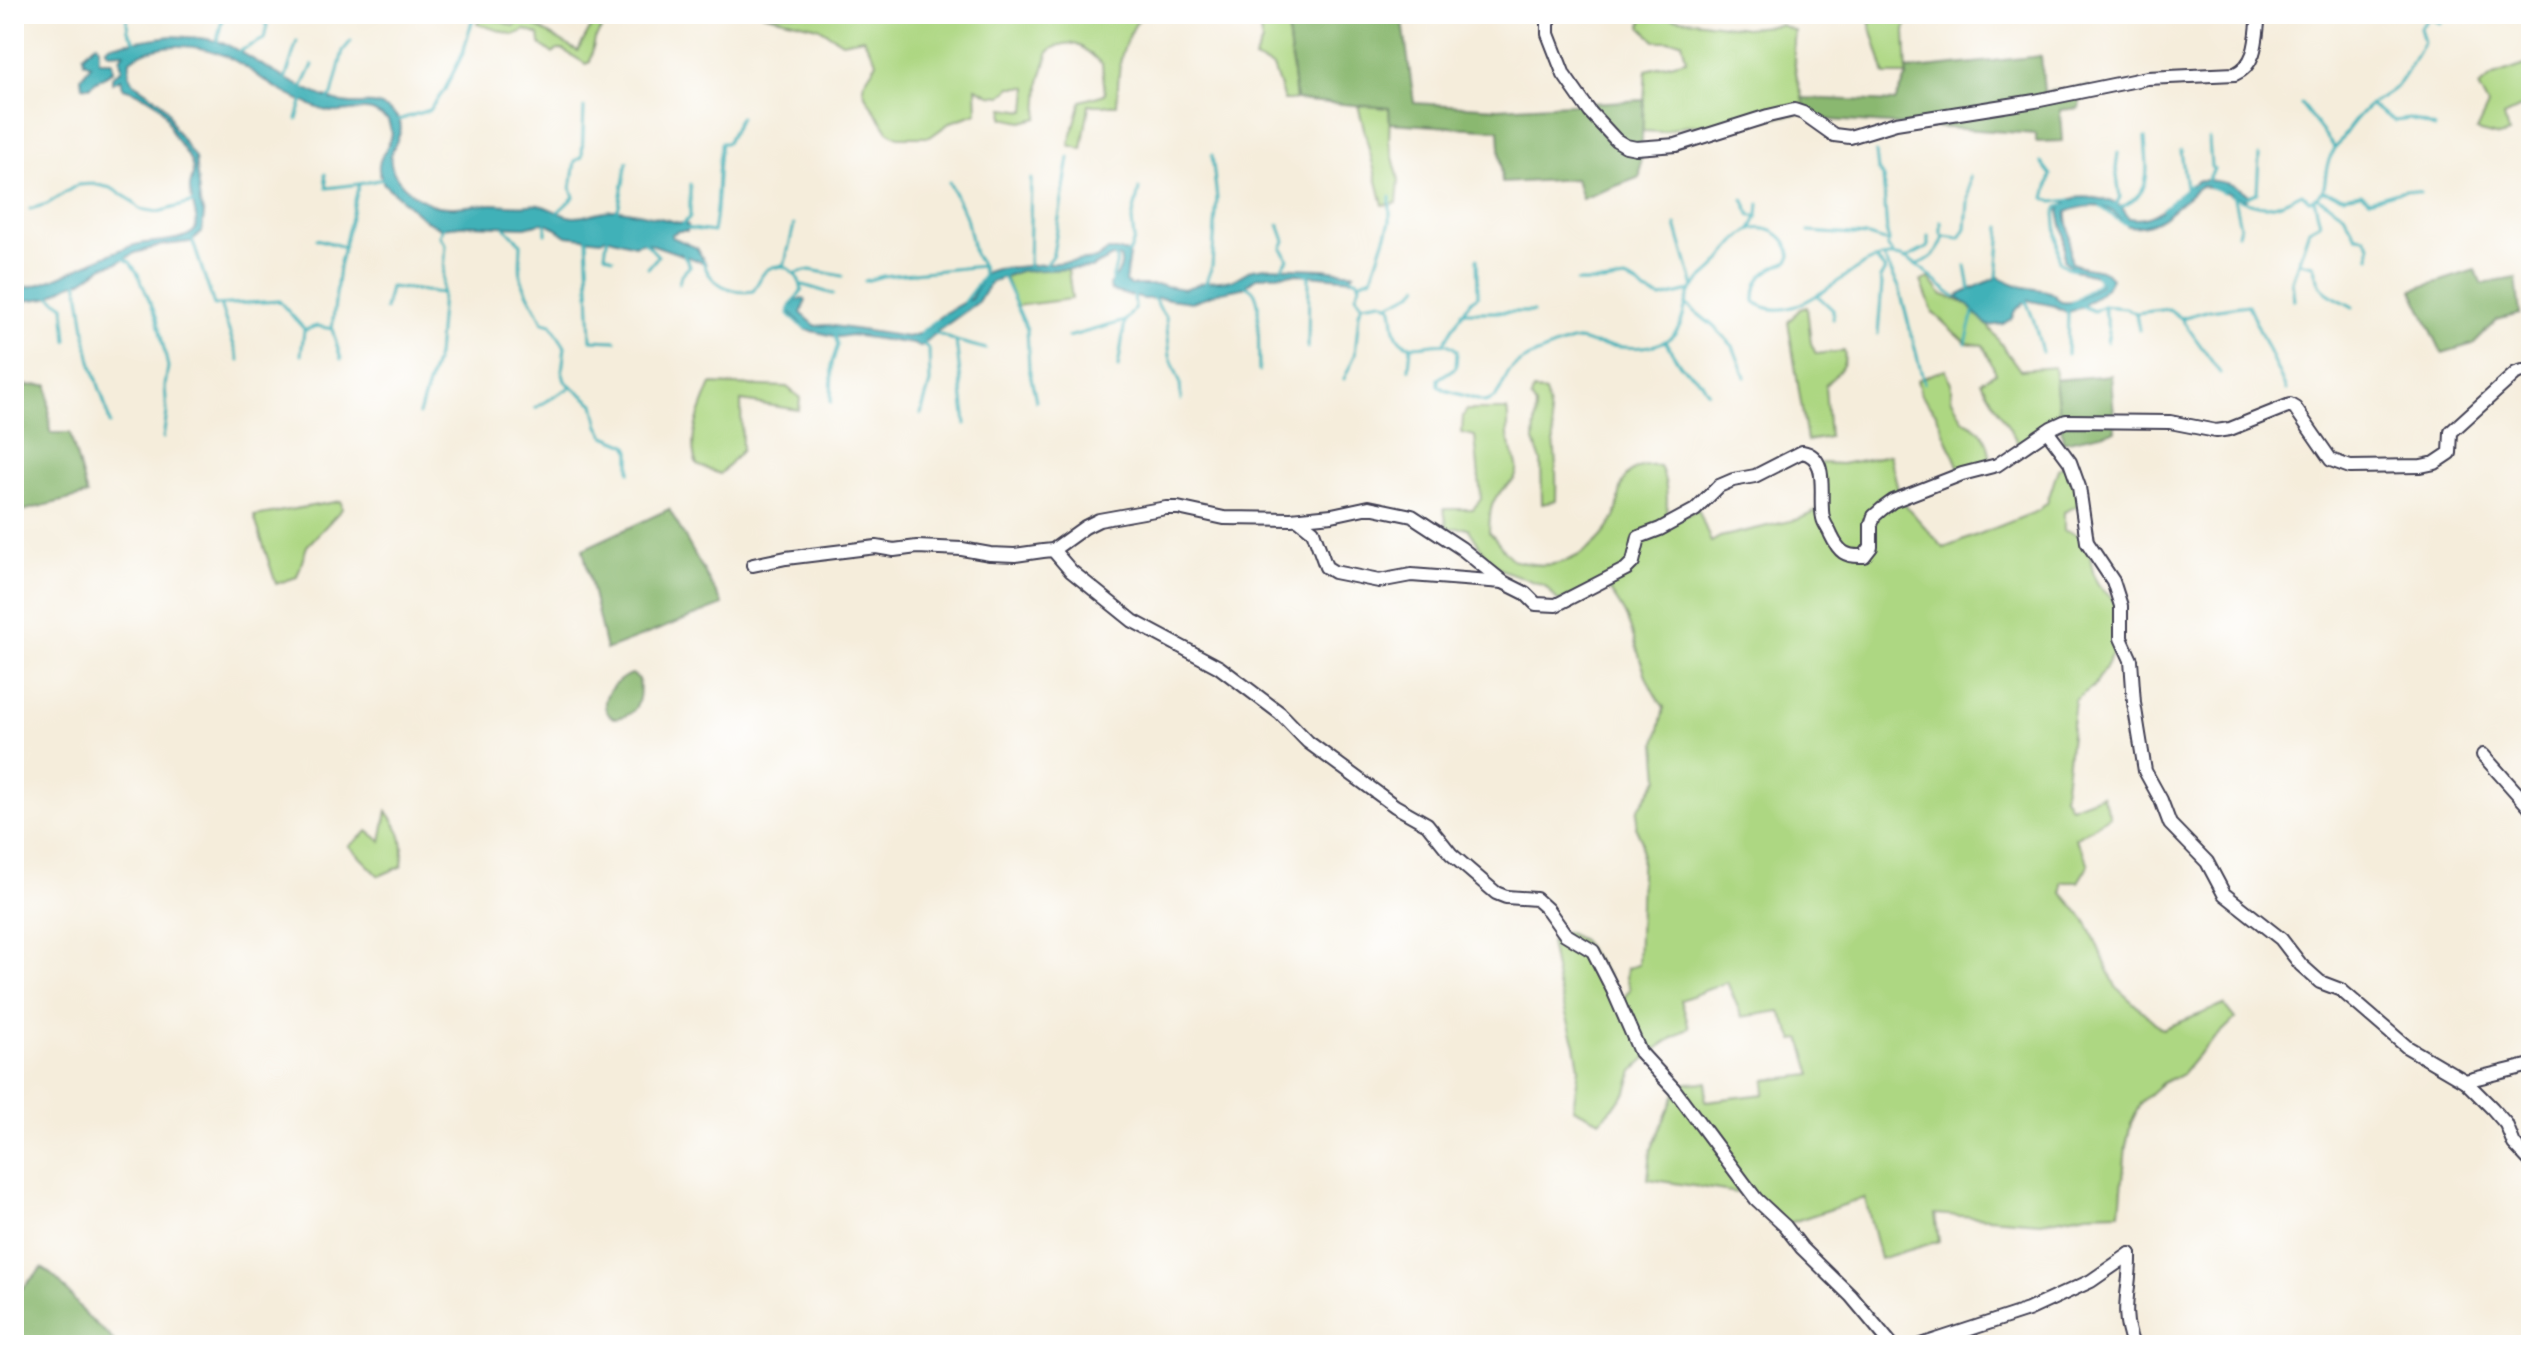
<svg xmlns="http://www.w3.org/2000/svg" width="2545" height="1359" font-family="'IM FELL English',serif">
	<rect width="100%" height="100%" fill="#fff"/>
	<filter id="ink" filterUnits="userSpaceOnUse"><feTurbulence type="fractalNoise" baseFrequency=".0125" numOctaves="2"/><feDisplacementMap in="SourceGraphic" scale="16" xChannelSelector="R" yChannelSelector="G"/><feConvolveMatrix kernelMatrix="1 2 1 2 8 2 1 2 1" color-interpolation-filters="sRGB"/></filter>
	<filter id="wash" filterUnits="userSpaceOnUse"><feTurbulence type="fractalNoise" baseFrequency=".006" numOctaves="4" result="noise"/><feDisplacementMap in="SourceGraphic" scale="32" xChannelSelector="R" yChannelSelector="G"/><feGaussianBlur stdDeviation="1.8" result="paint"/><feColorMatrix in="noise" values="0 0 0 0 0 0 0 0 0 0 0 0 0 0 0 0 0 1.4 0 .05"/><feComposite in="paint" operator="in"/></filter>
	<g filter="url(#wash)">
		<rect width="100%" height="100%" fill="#f5eddb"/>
		<g fill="#add782" stroke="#687c5e" stroke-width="2">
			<polygon points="520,14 531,14 528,22 578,51 598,14 611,14 595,39 590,62 586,64 563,50 557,50 553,54 540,44 539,35 526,30 514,35 477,24 482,15 514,26"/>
			<path d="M 762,14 L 1142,14 C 1118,49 1119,64 1117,105 L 1089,105 L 1082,149 L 1069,145 L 1081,101 L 1105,94 L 1102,64 C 1083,47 1073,35 1049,51 L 1040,82 L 1038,118 L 1022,122 L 1003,118 L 1004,108 L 1026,111 L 1028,87 L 1011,87 L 1002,96 L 990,95 L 976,88 L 977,113 L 951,122 L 930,137 L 898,137 L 888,131 L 866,97 L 863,88 L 864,82 L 877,62 L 863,38 L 842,42 L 818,27 Z"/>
			<polygon points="1257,14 1286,14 1296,100 1284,100 1273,67 1254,59 1262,42"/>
			<path d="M 1643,14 L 1746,28 L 1781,25 L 1795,31 C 1791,59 1797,86 1808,112 L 1724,126 L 1685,125 L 1662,132 L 1642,131 L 1646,70 L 1686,60 L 1682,41 L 1655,41 L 1641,27 Z"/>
			<polygon points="1867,14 1908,14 1905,32 1907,75 1885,75"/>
			<polygon points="2525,65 2531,75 2531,110 2527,105 2504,116 2508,134 2499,137 2476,131 2488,106 2478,87 2493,76"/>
			<polygon points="1358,105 1390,108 1389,142 1399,180 1397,203 1383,205"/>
			<polygon points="1068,269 1072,299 1016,306 1005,277 1019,271"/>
			<polygon points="1929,278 1941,294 1967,304 1988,326 2020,370 2054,367 2060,422 2021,448 1981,381 1996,373 1983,345 1966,343 1933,313 1921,281"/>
			<path d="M 1807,307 L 1811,343 L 1816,354 L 1844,351 C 1848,369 1834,374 1825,386 L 1829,437 L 1807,441 L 1788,322 L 1800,309 Z"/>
			<path d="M 1945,369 L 1951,383 L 1951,397 L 1963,420 C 1984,429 1991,443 1990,465 L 1961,473 L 1936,413 L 1921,396 L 1917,380 Z"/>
			<path d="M 711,384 L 787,387 L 800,398 L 799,410 L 741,401 L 742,450 L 720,474 L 697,465 C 686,439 701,409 711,384 Z"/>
			<path d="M 1533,390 L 1545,392 C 1555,431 1557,461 1556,501 L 1542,504 L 1541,461 L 1534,441 L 1536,406 L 1531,398 Z"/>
			<path d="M 1467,410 L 1507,410 C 1510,421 1506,431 1509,442 C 1511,454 1522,464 1515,478 C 1512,483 1505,487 1501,491 C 1489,503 1490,516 1489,532 C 1498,540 1504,554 1514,560 C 1517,562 1522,562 1526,563 C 1563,571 1596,551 1614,519 C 1620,507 1618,488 1626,477 C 1635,466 1647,465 1660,466 C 1669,487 1668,505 1664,527 L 1698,509 L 1711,542 L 1720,537 L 1799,519 L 1819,510 L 1813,469 L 1822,463 L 1841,464 L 1890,455 L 1899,494 L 1906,506 L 1944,548 L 2038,511 L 2047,503 L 2058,469 L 2070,462 L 2081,504 L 2064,512 L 2064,531 C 2100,534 2084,563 2098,584 C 2103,592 2114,599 2121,606 L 2121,638 L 2095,685 L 2075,700 L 2064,796 L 2070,807 L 2102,795 L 2110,816 L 2075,838 L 2089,864 L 2078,882 L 2062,882 L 2062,893 L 2087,922 L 2116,987 L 2162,1029 L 2224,1005 L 2235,1019 L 2196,1057 L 2183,1073 L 2162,1083 L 2141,1102 L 2131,1123 L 2126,1146 L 2120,1212 L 2087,1213 L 2041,1222 L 1935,1214 L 1939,1241 L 1880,1259 L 1865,1198 L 1786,1224 L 1757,1196 L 1648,1179 L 1651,1150 L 1677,1089 L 1687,1083 L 1707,1082 L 1705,1101 L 1764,1094 L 1766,1080 L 1812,1075 L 1801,1039 L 1794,1040 L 1780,1011 L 1742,1017 L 1727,982 L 1681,1000 L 1689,1027 L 1658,1048 L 1633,1071 L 1627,1092 L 1600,1121 L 1573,1108 L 1579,1068 L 1575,1045 L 1558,986 L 1550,942 L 1566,932 L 1582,940 L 1623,999 L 1630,989 L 1626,978 L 1627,968 L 1638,965 L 1642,841 L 1636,828 L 1638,809 L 1659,778 L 1656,743 L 1664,707 C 1643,683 1639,648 1627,619 C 1622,606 1611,593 1603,581 L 1559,602 L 1545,586 L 1500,569 L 1484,553 L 1468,528 L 1447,528 L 1444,509 L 1473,509 L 1481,499 L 1475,436 L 1462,433 L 1463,416 Z"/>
			<polygon points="341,501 342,509 307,546 297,577 276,584 254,516"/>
			<path d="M 387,811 C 402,831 405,842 402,866 L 379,876 L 349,846 L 368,831 L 381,841 Z"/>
		</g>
		<g fill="#8ab870" stroke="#566d56" stroke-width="2">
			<polygon points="1286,14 1402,14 1414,103 1498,108 1644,100 1640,177 1582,199 1576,179 1502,183 1499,130 1390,123 1389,108 1296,100"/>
			<polygon points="2041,56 2044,92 2089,86 2091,98 2080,101 2079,108 2060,110 2062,141 2036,142 2036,134 1815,119 1808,112 1802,98 1895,102 1907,76 1906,70"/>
			<polygon points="2475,270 2482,284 2516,278 2520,314 2497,320 2473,344 2442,353 2412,290"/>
			<polygon points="2111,375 2115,431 2063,442 2055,380"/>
			<polygon points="48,385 50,433 70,433 87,495 14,513 14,386"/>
			<polygon points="669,509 723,605 606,650 583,549"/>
			<path d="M 632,674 L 639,679 C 642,700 637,718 613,718 C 593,704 614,679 632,674 Z"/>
			<path d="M 42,1268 C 61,1279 71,1297 85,1314 C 95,1325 108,1332 117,1345 L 14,1345 L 14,1297 Z"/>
		</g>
		<g fill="#40b1b8" stroke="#316a7a" stroke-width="2">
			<path d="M 171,36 C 187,37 205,37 220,42 C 237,48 251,59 267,68 C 290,82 314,94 339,102 C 361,109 376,95 396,116 C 408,129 394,142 391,155 C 387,177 414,197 431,204 C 449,211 472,204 492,204 C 504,204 515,207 528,205 C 547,202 559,217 574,217 C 588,217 602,209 616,210 C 639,211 665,220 688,225 L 687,231 L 678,231 L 672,234 L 672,237 L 697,248 L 705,263 L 645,242 L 634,245 L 606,237 L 601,240 L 567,236 L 549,224 L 541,223 L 525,227 L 470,225 L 441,228 L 426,221 L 384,184 C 371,160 386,156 392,134 L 388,120 C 383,117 377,113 372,111 C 356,107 341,116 323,110 C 307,104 292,97 278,89 C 265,82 254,72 242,65 C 209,44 163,38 130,60 L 129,74 L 134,83 L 160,101 L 168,111 L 174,128 L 195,158 L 200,204 L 204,214 L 202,232 L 190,242 L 163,245 L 135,253 L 119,262 L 104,266 L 82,281 L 70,285 L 47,298 L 14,302 L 14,289 C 55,286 95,256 135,245 C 149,241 184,242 194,231 C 201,223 191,202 190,190 C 189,184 193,179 193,173 C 193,158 180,146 173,135 C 168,125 167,110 156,103 C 146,96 135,91 123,88 L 121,79 L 112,83 L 112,77 L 122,69 L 120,59 L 124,52 L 109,53 L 105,49 L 109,45 Z"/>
			<path d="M 96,43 L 99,47 L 99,61 L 112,61 L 113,70 C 107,77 97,78 90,87 L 82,86 L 81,77 L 91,65 L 84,62 L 83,55 Z"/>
			<path d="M 2200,180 C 2217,180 2236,183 2248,195 L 2245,200 L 2215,188 L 2201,186 C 2176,203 2161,230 2128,226 C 2122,222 2118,216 2113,212 C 2101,203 2080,206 2067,212 C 2066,220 2069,225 2070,233 C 2071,244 2068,252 2072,263 C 2085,270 2102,265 2112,278 C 2107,291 2080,311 2066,312 L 2055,306 L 2027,300 L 2014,312 L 2012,318 L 2003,324 L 1988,326 L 1967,304 L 1956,297 C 1970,289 1983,284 1998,277 C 2006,280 2015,285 2024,287 C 2044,292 2047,286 2061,302 C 2076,305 2088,293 2099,285 L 2100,281 L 2096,275 L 2074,270 L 2064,260 L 2064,234 L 2059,211 C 2062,207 2064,204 2068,201 C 2080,194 2110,198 2121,207 C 2124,210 2126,214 2129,218 C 2162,224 2175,190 2200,180 Z"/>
			<path d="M 1107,251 L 1125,251 L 1129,255 L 1125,282 L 1130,285 L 1160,285 L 1183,289 L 1206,282 L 1233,280 L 1252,269 L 1266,267 L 1322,269 L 1354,273 L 1351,276 L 1354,279 L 1297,274 L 1269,275 L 1256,278 L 1242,288 L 1217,293 L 1192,302 L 1161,298 L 1144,299 L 1111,291 L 1109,285 C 1116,275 1124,270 1120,257 L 1112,257 L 1091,268 L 1019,271 L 991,282 L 977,303 L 938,331 L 920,347 L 913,344 L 850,335 L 839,337 L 807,330 L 790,312 L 790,307 L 795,301 L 803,298 L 806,300 L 801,313 L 816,326 L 827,325 L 907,337 L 918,334 L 931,326 L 941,315 L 971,298 L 986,272 L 996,269 L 1096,259 Z"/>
		</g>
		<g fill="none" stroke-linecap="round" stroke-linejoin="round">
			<g stroke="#40b1b8" stroke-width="3">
				<polyline points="126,14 128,31 136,43"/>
				<polyline points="217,41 222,20 221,14"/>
				<polyline points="238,52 264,39 267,25 261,14"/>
				<polyline points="285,80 297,41"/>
				<polyline points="301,90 313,65"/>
				<polyline points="328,99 332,95 343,51 351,41"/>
				<polyline points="2301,104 2335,148"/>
				<polyline points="2370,105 2395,121 2410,119 2435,128"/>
				<polyline points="297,119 303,99"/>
				<polyline points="398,120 429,110 444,91 463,53 474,14"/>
				<polyline points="2181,151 2186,187"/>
				<polyline points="1876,152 1878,170 1883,177 1887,234 1889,240 1887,246 1894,256"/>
				<polyline points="2041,162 2051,175 2045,198 2053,202 2071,200"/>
				<polyline points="325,174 327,188 359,184"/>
				<polyline points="2208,180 2214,169 2211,167 2209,139"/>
				<polyline points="949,182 966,217 974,254 982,266 983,275"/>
				<polyline points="2209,186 2224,192"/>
				<polyline points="2324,191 2343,196 2361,193 2369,200 2405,190 2420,192"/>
				<path d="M 2231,195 C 2263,210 2270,210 2302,193 L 2309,200 C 2334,192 2319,174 2332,154 C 2343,136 2355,117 2371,104 C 2379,98 2390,93 2397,86 C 2408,74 2415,56 2424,42 L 2420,28 L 2430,17 L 2440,23 L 2448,14"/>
				<polyline points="2246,197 2257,193 2259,156"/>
				<polyline points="2318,197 2344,214 2356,236 2365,237 2370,245 2370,257"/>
				<polyline points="2234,198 2240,226 2238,234"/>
				<polyline points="1743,199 1751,216 1756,216"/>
				<polyline points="2066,205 2058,207 2055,213 2059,261 2066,267 2074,269"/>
				<path d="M 2101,207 C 2110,212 2116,221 2127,224"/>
				<polyline points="2115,207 2120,197 2116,169 2118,153"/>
				<polyline points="30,209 47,204 77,185 93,184 111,188 131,200 140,209 158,212 195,202"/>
				<path d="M 2118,209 C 2154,192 2147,173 2145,138"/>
				<polyline points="2163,209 2190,185"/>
				<polyline points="558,212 574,197 571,188 575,161 582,157 584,108"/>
				<polyline points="616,213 619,206 627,162"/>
				<polyline points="1941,221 1941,233 1944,236"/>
				<polyline points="1279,224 1285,241 1282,248 1288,259 1282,267"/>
				<polyline points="682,225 690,217 690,184"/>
				<polyline points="1676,225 1694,287"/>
				<path d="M 505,227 L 521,244 C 521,254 519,266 521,276 C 522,287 538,310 543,322 L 551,324 L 565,347 L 562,371 L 565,381 L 594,404 L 599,426 L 605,436 L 627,445 L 630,451 L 630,472"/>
				<path d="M 687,228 L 713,232 C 719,203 716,173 721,143 L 727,143 L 740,117"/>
				<polyline points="1751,230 1758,215 1759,204"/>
				<polyline points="1809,232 1868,236 1888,242"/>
				<polyline points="546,234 546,222"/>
				<polyline points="608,234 605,254 613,258"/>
				<polyline points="587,237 591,340 616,341"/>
				<polyline points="192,239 214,305 279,301 305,330 317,326 332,329"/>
				<polyline points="317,239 344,247"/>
				<polyline points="644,241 658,256 648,268"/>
				<polyline points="1127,253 1130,252 1134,240 1132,220 1139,189"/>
				<polyline points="123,258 130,262 138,274 157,318 168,367 165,386 167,413 163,438"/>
				<polyline points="1884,258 1899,287 1924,383"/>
				<polyline points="1905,259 1928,247 1928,236"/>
				<polyline points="1877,260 1885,270 1880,278 1882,284 1878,334"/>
				<path d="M 703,261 C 705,266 706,270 709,274 C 718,287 738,294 753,291 C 758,285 761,273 768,269 C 785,260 799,274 802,290 L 790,306 L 789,314 L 800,325 L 808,329"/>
				<path d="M 2299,262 L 2313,265 C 2323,298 2326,291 2353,307"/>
				<path d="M 1915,265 C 1930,261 1940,252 1944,236 L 1960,238 L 1966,228 L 1970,176"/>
				<polyline points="1029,266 1031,179"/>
				<polyline points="1045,266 1053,254 1069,158"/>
				<polyline points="1966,266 1970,289"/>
				<polyline points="777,268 785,263 794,225"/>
				<polyline points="796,273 810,270 842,276"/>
				<polyline points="1305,274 1309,275 1308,348"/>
				<polyline points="1003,276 1027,329 1029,368 1036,401"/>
				<path d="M 1348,276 L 1358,280 L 1360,285 L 1356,295 L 1362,304 L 1382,301 L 1391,306 C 1395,315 1392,328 1398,337 C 1411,358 1443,332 1457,351 L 1456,367 L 1438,379 L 1438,385 L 1445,390 L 1485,402 C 1502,398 1501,383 1510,371 C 1517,362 1532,356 1542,352 C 1552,348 1566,341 1577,340 C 1582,340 1589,343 1594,344 C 1616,347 1654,353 1672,336 C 1685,325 1683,305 1691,291 C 1696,282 1709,274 1717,265 C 1732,249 1745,218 1774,232 C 1784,237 1789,245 1791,256 L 1788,261 C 1767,270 1754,275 1755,302 C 1800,334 1853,252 1895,256 C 1919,258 1936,286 1956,297"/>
				<polyline points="1997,278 2001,227"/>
				<path d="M 77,281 C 83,306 84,332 90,357 C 95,380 106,401 110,424"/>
				<polyline points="865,281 883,276 982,266"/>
				<polyline points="1359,282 1372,277 1390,222 1390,196"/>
				<polyline points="1577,282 1603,282 1625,279 1637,284 1645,292 1661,298 1690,291"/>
				<polyline points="679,283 681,275 690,266 683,253"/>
				<polyline points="803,285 833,294"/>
				<path d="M 1112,285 C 1110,275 1120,266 1115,255"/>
				<polyline points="1205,285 1212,266 1217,199 1212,155"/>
				<path d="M 1245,285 C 1254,289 1256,294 1258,304 L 1259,371"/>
				<polyline points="47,294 64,306 67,341"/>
				<polyline points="1817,295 1833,310 1833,319"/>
				<polyline points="1153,297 1166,318 1170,356 1180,382 1181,400"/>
				<polyline points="2025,298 2034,321 2042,352"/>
				<polyline points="2294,300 2292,281 2309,229 2320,223 2314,198"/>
				<polyline points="964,302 983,277"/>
				<polyline points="1389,304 1414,292 1419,285"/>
				<polyline points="2070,304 2097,284 2099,279 2096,275"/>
				<polyline points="220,305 239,360"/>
				<polyline points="1687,305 1713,326 1733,346 1745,377"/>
				<polyline points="2082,306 2094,311 2103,306 2126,308 2136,313 2169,309 2181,318 2210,310 2248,305 2286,390"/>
				<polyline points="2103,306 2109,332 2107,342"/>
				<polyline points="385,309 390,287 442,293"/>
				<polyline points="2066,311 2068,312 2067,354"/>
				<polyline points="1462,312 1533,312"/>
				<polyline points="2136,314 2139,330"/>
				<polyline points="2181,318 2220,373"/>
				<polyline points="921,332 937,320"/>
				<polyline points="933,332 956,341 966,424"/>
				<polyline points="1068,337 1125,321 1135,308 1134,295"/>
				<polyline points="956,341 986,349"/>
				<polyline points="1665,341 1680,365 1702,382 1708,392"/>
				<polyline points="921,342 929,349 930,383 921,414"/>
				<polyline points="1444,343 1470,301 1478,296 1477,259"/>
				<polyline points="1966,343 1974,312"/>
				<polyline points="301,355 304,331"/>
				<polyline points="341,359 332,329 339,267 359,184 383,179"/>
				<polyline points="1118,368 1125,321"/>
				<polyline points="1409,369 1411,345"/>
				<polyline points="1344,379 1355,355 1359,313 1362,304"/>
				<polyline points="831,402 832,363 838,345 835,336"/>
				<polyline points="535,408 569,388"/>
				<polyline points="419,414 437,356 446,245 440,236 443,227"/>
			</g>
		</g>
	</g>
	<g filter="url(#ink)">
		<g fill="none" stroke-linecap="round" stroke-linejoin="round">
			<defs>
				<g id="minor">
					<path d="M 1552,14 L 1548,24 L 1548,34 L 1564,75 L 1590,112 L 1616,140 L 1626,146 L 1636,148 L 1676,145 L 1768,116 L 1794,110 L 1803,113 L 1834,135 L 1850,137 L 1896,123 L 2035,101 L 2147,78 L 2235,74 C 2258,64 2256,36 2259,14"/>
					<polyline points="2047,431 2070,462 2079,487 2087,542 2113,581 2121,606 2121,638 2131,660 2134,703 2145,771 2161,800 2170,824 2207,862 2224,894 2281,939 2301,965 2320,982 2341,990 2407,1047 2465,1081 2492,1108 2506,1124 2514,1144 2531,1162"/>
					<polyline points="1298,519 1313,531 1326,567 1334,572 1379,581 1411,575 1503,582"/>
					<polyline points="1053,550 1071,571 1133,621 1219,667 1280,713 1308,742 1395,806 1427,824 1451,854 1496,893 1506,897 1536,899 1548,910 1565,934 1593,951 1613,990 1640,1052 1674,1089 1756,1199 1785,1226 1802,1248 1851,1296 1892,1345"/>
					<path d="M 753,565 L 786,558 L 876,547 L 894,550 L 917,547 L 962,549 L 990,554 L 1015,555 L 1043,551 L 1053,550 L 1085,527 L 1099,520 L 1166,508 L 1178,508 L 1224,518 L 1291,519 L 1332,515 L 1369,507 L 1412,516 L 1461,548 L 1503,582 L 1525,593 L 1536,604 L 1556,605 L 1626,569 L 1633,562 L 1639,537 L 1660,529 L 1695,510 L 1719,486 L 1733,480 L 1755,476 L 1802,452 C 1831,457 1818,497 1823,518 C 1824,524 1829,529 1831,535 C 1839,552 1845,557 1864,556 L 1871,547 L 1871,525 L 1874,516 L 1882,509 L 1893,501 L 1962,474 L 1997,465 L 2051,428 L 2066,421 L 2170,422 L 2216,431 L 2230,429 L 2290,405 L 2295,408 L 2331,460 L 2350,467 L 2421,466 L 2435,463 L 2450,453 L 2451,432 L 2516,373 L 2523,371 L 2531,372"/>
					<polyline points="2483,755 2531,809"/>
					<polyline points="2465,1081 2531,1065"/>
					<path d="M 2130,1254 C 2131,1289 2119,1309 2133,1345"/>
					<polyline points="1921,1345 2028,1310 2091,1281 2130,1254"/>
				</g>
			</defs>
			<use href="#minor" stroke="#424053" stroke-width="16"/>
			<use href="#minor" stroke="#fff" stroke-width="12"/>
		</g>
	</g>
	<rect width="2545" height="1359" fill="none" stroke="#fff" stroke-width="48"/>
</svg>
